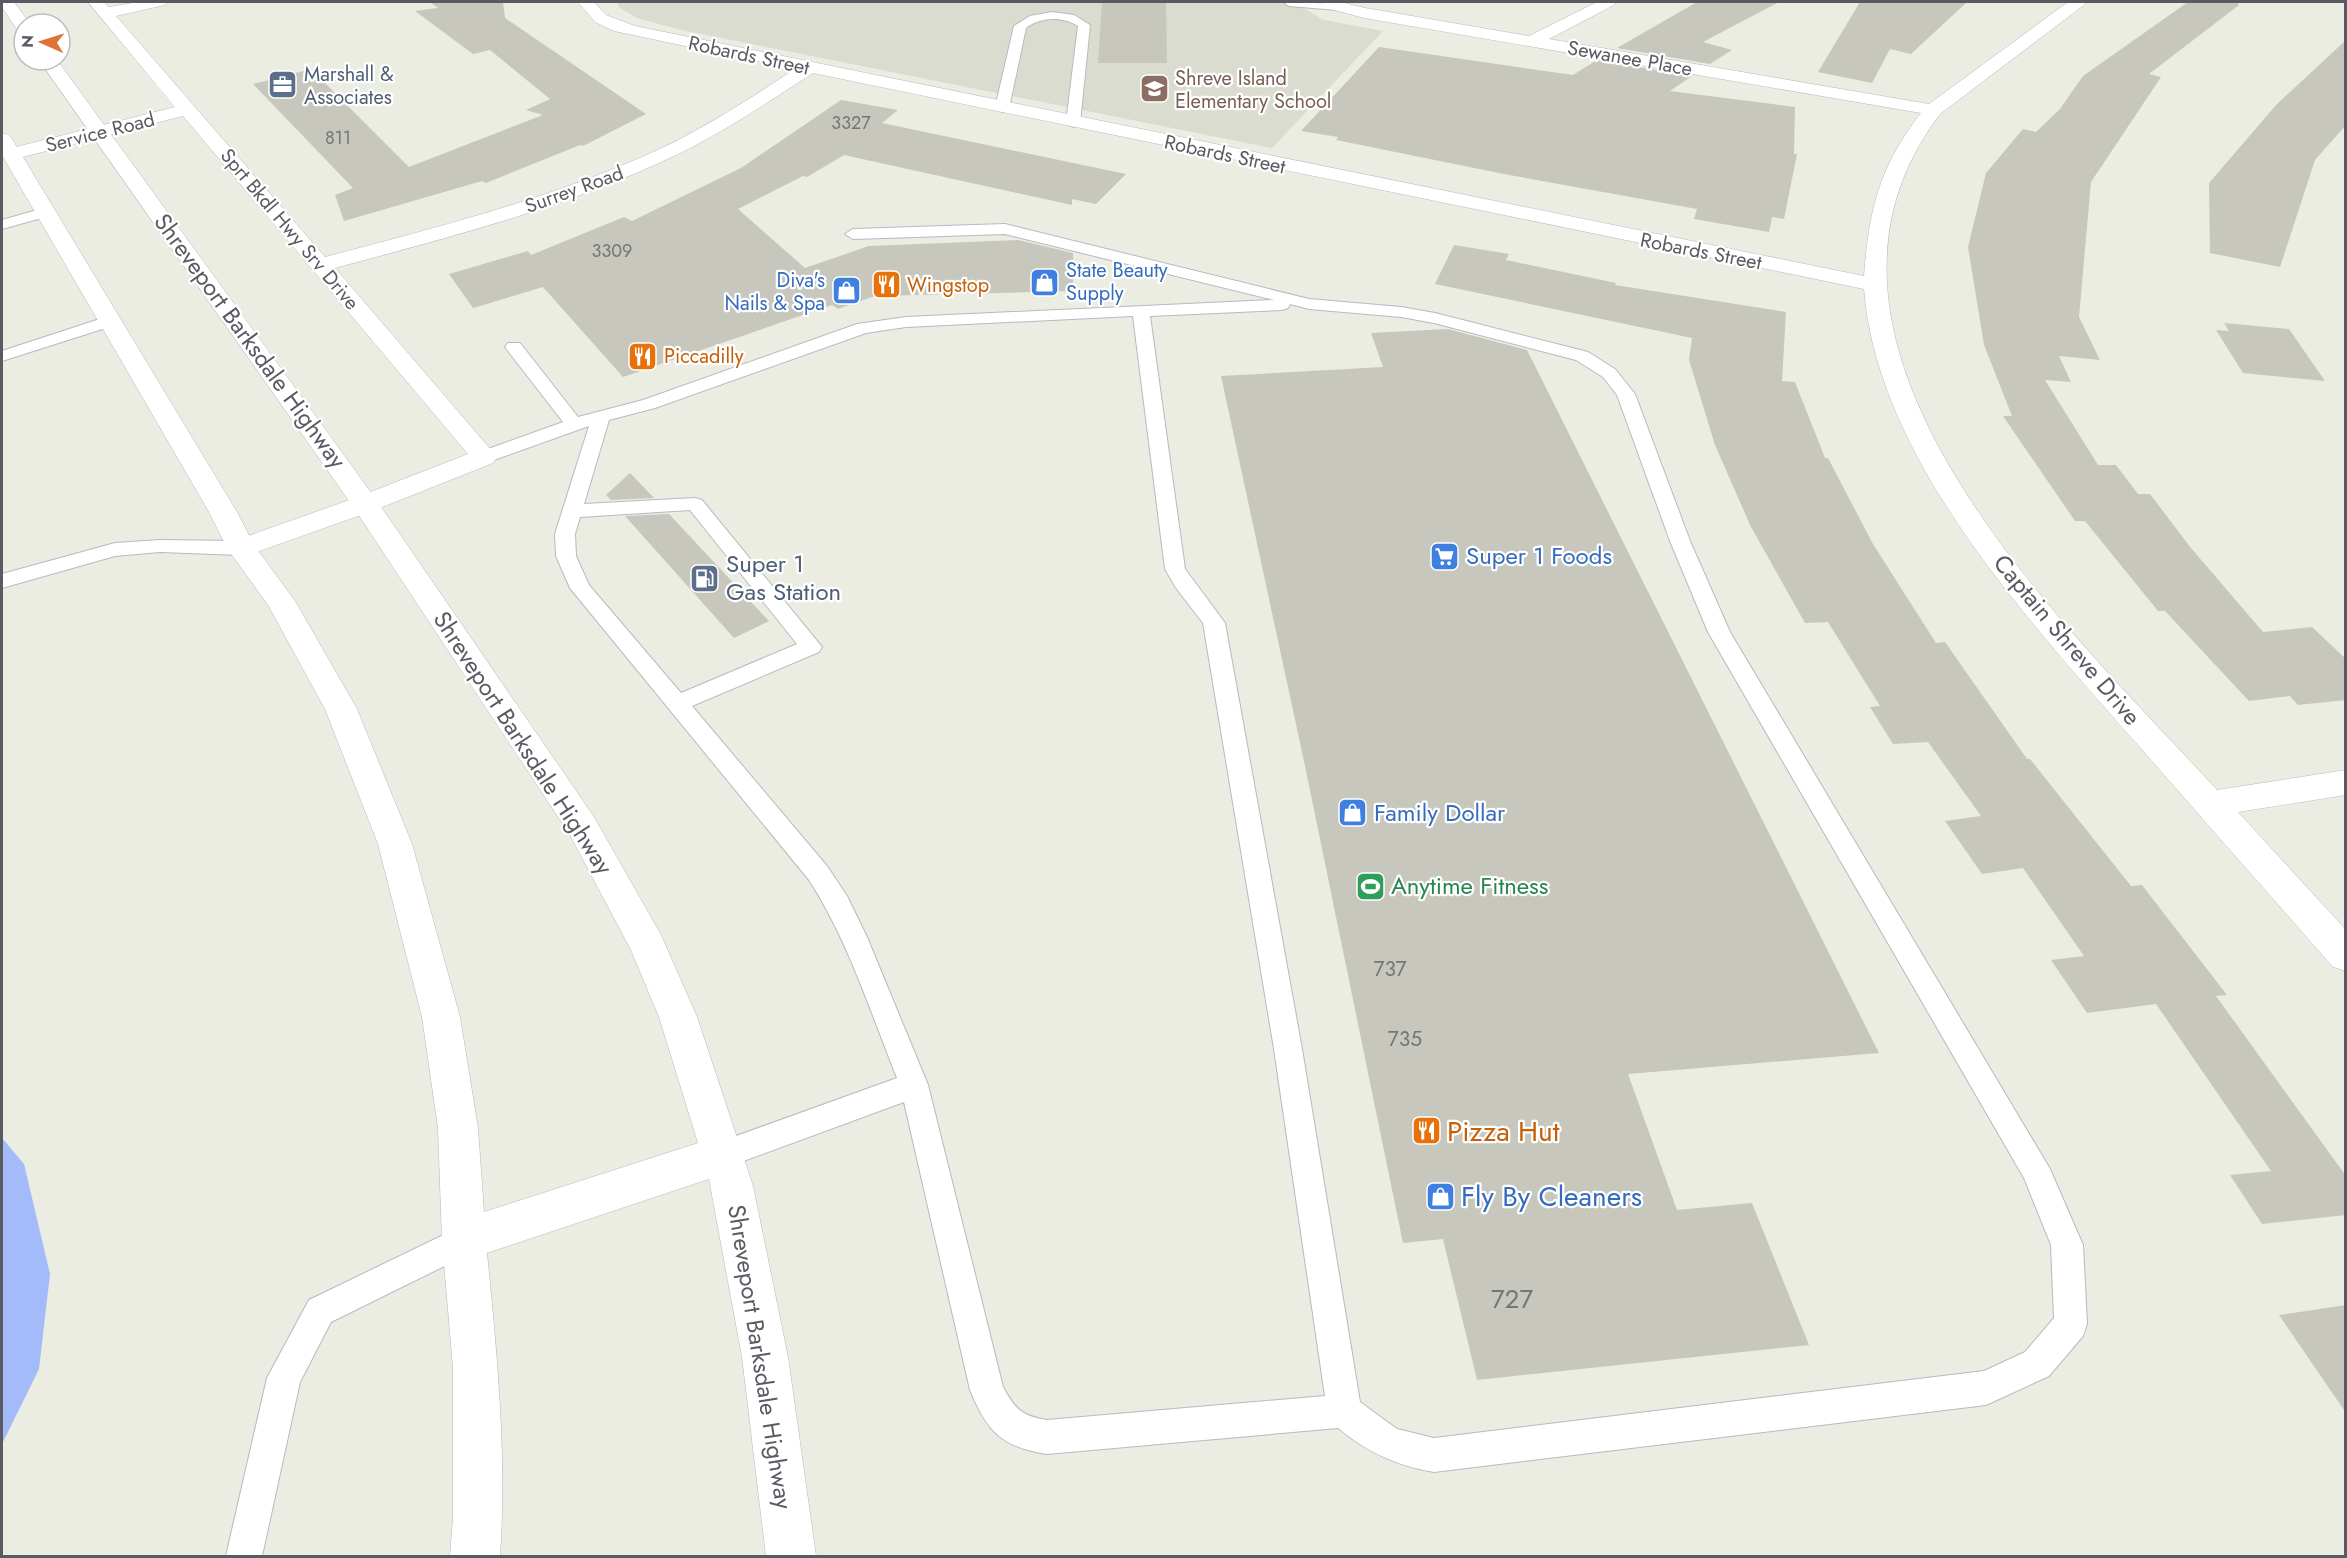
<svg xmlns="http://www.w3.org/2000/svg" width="2347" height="1558" font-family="Jost,sans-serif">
	<rect width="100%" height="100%" fill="#ebece2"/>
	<polygon fill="#dbdcd0" points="616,2 1293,2 1324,20 1383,31 1272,148 677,29 637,18 620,8"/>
	<polygon fill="#a4bbfa" points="2,1138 24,1164 50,1274 39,1369 2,1444"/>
	<g fill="#c7c7be">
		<polygon points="430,2 503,2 505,18 646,114 583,146 580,145 486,183 482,181 344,221 335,195 353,188 253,84 311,69 409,167 543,115 526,110 550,99 490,50 473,54 415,11 438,8"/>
		<polygon points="1102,2 1166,2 1167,63 1098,63"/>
		<polygon points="1697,2 1779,2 1703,42 1732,50 1710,64 1617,48"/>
		<polygon points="1860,2 1967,2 1911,54 1890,49 1872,83 1818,72"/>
		<polygon points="2188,2 2237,2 2239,5 2149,74 2161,77 2091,182 2079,317 2100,360 2059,356 2071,382 2045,380 2098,465 2116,465 2138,494 2150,494 2191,548 2263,632 2312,627 2346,659 2346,700 2298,705 2290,696 2249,701 2165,611 2158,611 2085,521 2075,521 2003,416 2012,416 1984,345 1968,247 1986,173 2023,129 2036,132 2060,109 2083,76"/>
		<polygon points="2346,40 2346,125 2315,160 2280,267 2210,253 2209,183 2277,104"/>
		<polygon points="1379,47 1573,75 1597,60 1692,76 1670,91 1795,107 1794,154 1797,154 1784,219 1772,217 1769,232 1694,219 1697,209 1504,174 1336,140 1338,137 1301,131"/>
		<polygon points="841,100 898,110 882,123 1126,174 1096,204 1072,199 1072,205 844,155 807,177 803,176 738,209 805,268 869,246 1018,240 1073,253 1073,291 875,296 838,309 832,305 623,377 543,287 473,308 449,274 528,251 531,255 624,217 632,221 741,168"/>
		<polygon points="1454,245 1509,254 1506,260 1616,283 1615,285 1786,312 1782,381 1795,382 1825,458 1828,458 1873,544 1936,643 1945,642 2027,759 2030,759 2131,886 2142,885 2227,995 2216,996 2346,1176 2346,1215 2262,1224 2230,1175 2271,1171 2156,1004 2087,1013 2051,960 2084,956 2023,868 1982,874 1945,821 1981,816 1928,742 1893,744 1870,707 1880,706 1828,622 1805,623 1751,527 1715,445 1689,360 1692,338 1435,284"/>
		<polygon points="2224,323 2289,329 2325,381 2243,373 2216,330 2229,331"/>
		<polygon points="1448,329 1527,350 1879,1053 1628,1074 1677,1210 1752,1203 1809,1345 1477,1380 1443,1239 1403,1243 1305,766 1221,376 1383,367 1371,333"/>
		<polygon points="630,473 654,498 611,500 606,495"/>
		<polygon points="669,514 769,621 734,638 625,516"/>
		<polygon points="2346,1305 2346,1413 2279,1315"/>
	</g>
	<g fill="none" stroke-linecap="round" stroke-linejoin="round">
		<defs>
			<g id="lane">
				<polygon points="1283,2 1341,4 1343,6 1337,10 1289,6"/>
				<path d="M 1052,12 L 1074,15 L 1090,25 L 1080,123 L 1073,127 L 1066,123 L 1078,26 C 1062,16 1041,17 1026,28 L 1009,108 L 1002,112 L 995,108 L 1014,26 L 1030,16 Z"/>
				<polygon points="44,208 52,213 49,216 2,229 2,220"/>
				<path d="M 1005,224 L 1309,299 L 1401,307 L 1435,313 L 1588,352 L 1615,369 L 1635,394 L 1690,541 L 1730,632 L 2050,1169 L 2083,1245 L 2087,1324 L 2083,1336 L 2049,1376 L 1986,1405 L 1434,1472 C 1397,1466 1367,1452 1338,1428 L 1047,1454 C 1001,1447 987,1431 970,1390 L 904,1102 L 722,1169 L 711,1165 L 707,1155 L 711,1145 L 897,1078 C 870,1011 848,940 809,880 L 570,588 L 556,556 L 555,534 L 589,426 L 491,461 L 477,461 L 475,457 L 477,453 L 563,422 L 505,347 L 508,343 L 520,343 L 578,417 L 643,400 L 857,324 L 906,317 L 1274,300 L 1005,234 L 853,239 L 845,234 L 853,229 ZM 1290,304 L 1309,309 L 1401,317 L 1434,323 L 1576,360 L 1603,377 L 1617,395 L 1670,541 L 1708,632 L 2024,1178 L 2051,1245 L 2054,1318 L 2025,1352 L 1984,1371 L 1434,1438 L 1397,1429 L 1360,1402 L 1302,1049 L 1225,623 L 1185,569 L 1150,316 L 1282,310 L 1288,308 ZM 1133,316 L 1165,569 L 1176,588 L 1203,623 L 1274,1049 L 1325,1396 L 1047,1420 C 1022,1416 1015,1409 1003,1387 L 928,1085 L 867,937 L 847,896 L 827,866 L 692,706 L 819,652 L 822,647 L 702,500 L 695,498 L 584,504 L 609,420 L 655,408 L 866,333 L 906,327 ZM 690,510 L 797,644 L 681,693 L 589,585 L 576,556 L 575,534 L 580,517 Z"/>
				<polygon points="109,316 115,317 117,321 115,325 2,361 2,351"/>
				<polygon points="160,540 241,541 248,543 251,548 248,553 241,555 160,552 115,556 2,588 2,574 115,543"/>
				<polygon points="464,1225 475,1229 480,1240 475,1251 331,1322 300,1382 262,1556 226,1556 267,1378 309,1300"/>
			</g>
			<path id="street" d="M 88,2 L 104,2 L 109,7 L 138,2 L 167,2 L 165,5 L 116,16 L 325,257 C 439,227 554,198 662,148 C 708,126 752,97 795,69 L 614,31 L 595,22 L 578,2 L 594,2 L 606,15 L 635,26 L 1864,276 C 1869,210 1879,167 1921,113 L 1364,18 L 1331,9 L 1320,2 L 1340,2 L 1365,8 L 1529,36 L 1597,2 L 1616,2 L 1614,5 L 1549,39 L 1929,104 L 2068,2 L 2086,2 L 2084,5 L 1940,114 C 1763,347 2070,629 2217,790 L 2346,770 L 2346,795 L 2238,812 L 2346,930 L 2346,971 L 2333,967 C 2268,893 2203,819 2138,745 C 2030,622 1877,459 1864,289 L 813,73 C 768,102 724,132 676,155 C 568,207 450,237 335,268 L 497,457 L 493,463 L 375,510 L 251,554 L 241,557 L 231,554 L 227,548 L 231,542 L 355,498 L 468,454 L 183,116 L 11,160 L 4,158 L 2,154 L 4,150 L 175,107 Z"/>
			<g id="secondary">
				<polygon points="2,2 14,2 30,24 24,24 24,32 18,31 2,7"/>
				<path d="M 39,60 L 57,60 L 375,498 L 594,817 L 661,935 L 697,1017 L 753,1186 L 788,1357 L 816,1556 L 766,1556 L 742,1357 L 709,1179 L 487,1253 C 497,1354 507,1455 500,1556 L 450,1556 L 453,1518 L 453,1368 L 442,1240 L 438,1128 L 422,1017 L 378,844 L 325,709 L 268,605 L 227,548 L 209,512 L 2,155 L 2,133 L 9,135 L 12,139 L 237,512 L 254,545 L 295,601 L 357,709 L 412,844 L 460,1017 L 478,1128 L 484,1212 L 698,1143 L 659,1017 L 631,950 L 570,835 L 354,508 Z"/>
			</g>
		</defs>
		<use href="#lane" stroke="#b9b9c0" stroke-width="2"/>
		<use href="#street" stroke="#b9b9c0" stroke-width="1"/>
		<use href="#secondary" stroke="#b7b8bf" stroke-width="1"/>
		<use href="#lane" fill="#fff" fill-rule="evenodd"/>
		<use href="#street" fill="#fff" fill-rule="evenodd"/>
		<use href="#secondary" fill="#fff" fill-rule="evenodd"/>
	</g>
	<defs>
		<symbol id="office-square" viewBox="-11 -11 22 22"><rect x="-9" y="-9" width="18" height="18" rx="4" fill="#5c6f8a" stroke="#fff"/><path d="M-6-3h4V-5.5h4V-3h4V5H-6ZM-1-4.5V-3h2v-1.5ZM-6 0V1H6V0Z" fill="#fff"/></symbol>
		<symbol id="school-square" viewBox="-11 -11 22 22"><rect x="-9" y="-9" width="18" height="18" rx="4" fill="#8d6e63" stroke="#fff"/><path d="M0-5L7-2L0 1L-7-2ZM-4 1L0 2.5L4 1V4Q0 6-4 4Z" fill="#fff"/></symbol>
		<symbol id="shop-square" viewBox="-11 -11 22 22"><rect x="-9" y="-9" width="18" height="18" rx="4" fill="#3f7fe0" stroke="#fff"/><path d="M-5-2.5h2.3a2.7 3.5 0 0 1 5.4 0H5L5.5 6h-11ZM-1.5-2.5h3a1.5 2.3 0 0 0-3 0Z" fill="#fff"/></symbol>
		<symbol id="restaurant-square" viewBox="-11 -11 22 22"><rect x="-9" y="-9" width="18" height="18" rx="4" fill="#e8710a" stroke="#fff"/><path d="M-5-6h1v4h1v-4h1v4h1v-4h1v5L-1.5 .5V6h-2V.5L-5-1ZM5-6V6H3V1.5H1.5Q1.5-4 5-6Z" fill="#fff"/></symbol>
		<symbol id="supermarket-square" viewBox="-11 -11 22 22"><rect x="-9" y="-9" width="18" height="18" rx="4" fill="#3f7fe0" stroke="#fff"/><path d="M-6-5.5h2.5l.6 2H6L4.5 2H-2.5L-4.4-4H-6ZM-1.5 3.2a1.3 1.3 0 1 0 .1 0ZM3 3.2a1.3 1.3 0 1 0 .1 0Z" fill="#fff"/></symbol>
		<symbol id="fuel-square" viewBox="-11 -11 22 22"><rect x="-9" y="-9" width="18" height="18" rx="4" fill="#5c6f8a" stroke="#fff"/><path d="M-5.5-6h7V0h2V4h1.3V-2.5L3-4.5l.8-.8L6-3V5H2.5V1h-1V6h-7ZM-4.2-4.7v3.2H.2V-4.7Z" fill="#fff"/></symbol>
		<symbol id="stadium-square" viewBox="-11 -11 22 22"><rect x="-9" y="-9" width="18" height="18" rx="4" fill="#2e9e5b" stroke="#fff"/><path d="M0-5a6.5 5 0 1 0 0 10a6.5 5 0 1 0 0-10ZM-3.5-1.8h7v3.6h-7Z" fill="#fff"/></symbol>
	</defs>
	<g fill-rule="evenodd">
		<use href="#office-square" x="266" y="68" width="33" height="33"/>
		<use href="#school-square" x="1138" y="72" width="33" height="33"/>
		<use href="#shop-square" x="1028" y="266" width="33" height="33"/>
		<use href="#restaurant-square" x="870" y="268" width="33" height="33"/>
		<use href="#shop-square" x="830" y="274" width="33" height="33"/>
		<use href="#restaurant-square" x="626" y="340" width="33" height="33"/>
		<use href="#supermarket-square" x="1428" y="540" width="33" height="33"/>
		<use href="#fuel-square" x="688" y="562" width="33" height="33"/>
		<use href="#shop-square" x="1336" y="796" width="33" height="33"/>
		<use href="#stadium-square" x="1354" y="870" width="33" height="33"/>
		<use href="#restaurant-square" x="1410" y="1114" width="33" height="33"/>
		<use href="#shop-square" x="1424" y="1180" width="33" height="33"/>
	</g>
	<g text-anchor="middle" stroke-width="4.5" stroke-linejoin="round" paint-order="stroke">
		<g font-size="18" fill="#757679">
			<text x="851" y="129">3327</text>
			<text x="338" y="144">811</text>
			<text x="612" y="257">3309</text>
		</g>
		<g font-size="20" fill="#5a5b62" stroke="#fff">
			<text transform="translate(749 55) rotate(12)" y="7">Robards Street</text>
			<text transform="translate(1630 58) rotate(10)" y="7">Sewanee Place</text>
			<text transform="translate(100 132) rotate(-14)" y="7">Service Road</text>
			<text transform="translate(1225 154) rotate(12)" y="7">Robards Street</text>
			<text transform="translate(574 189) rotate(-20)" y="7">Surrey Road</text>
			<text transform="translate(290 229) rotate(50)" y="7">Sprt Bkdl Hwy Srv Drive</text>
			<text transform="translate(1701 251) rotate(11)" y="7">Robards Street</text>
		</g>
		<g font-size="20" fill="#4e5e75" stroke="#fff" text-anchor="start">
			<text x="304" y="81">Marshall &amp;<tspan x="304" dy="23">Associates</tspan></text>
		</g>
		<g font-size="20" fill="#785e54" stroke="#fff" text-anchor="start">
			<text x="1175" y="85">Shreve Island<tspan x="1175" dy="23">Elementary School</tspan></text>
		</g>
		<g font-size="20" fill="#366cbe" stroke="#fff" text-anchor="start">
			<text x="1066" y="277">State Beauty<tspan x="1066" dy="23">Supply</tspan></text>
			<text x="825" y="287" text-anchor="end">Diva's<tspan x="825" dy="23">Nails &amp; Spa</tspan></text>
		</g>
		<g font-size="20" fill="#c56008" stroke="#fff" text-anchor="start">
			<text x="907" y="292">Wingstop</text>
			<text x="664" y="363">Piccadilly</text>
		</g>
		<g font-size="21" fill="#757679">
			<text x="1390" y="976">737</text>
			<text x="1405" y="1046">735</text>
		</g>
		<g font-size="24" fill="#5a5b62" stroke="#fff">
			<text transform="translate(250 341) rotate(54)" y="8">Shreveport Barksdale Highway</text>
			<text transform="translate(2067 640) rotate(50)" y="8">Captain Shreve Drive</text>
			<text transform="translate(523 743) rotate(57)" y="8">Shreveport Barksdale Highway</text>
			<text transform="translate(760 1357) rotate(81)" y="8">Shreveport Barksdale Highway</text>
		</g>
		<g font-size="24" fill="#366cbe" stroke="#fff" text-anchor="start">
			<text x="1466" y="564">Super 1 Foods</text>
			<text x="1374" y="821">Family Dollar</text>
		</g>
		<g font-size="24" fill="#4e5e75" stroke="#fff" text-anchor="start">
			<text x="726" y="572">Super 1<tspan x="726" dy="28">Gas Station</tspan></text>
		</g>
		<g font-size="24" fill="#27864d" stroke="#fff" text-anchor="start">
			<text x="1391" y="894">Anytime Fitness</text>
		</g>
		<g font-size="26" fill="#757679">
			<text x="1512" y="1308">727</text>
		</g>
		<g font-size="28" fill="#c56008" stroke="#fff" text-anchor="start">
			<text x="1447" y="1141">Pizza Hut</text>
		</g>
		<g font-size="28" fill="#366cbe" stroke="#fff" text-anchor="start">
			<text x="1461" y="1206">Fly By Cleaners</text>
		</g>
	</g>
	<rect width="2347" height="1558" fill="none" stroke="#5a5b62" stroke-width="6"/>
	<g transform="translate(42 42) rotate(273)"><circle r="28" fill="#ffffff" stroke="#bdbdc0" stroke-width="1.5"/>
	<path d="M0-4.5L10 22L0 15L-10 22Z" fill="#de7435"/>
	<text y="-9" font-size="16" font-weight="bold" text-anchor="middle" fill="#5a5b62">N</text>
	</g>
</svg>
